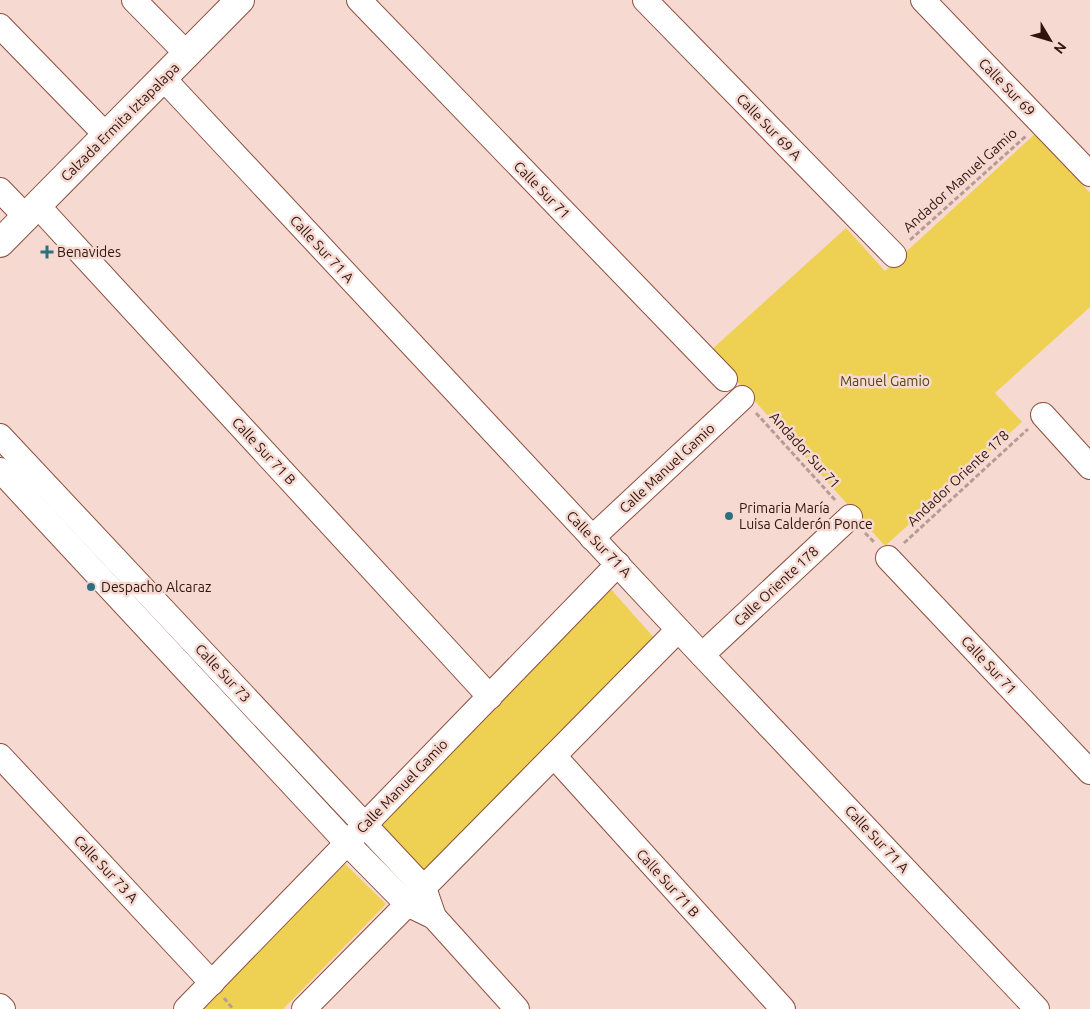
<svg xmlns="http://www.w3.org/2000/svg" width="1090" height="1009" font-family="Ubuntu,sans-serif">
	<rect width="100%" height="100%" fill="#f6d9d0"/>
	<g fill="#eed152">
		<polygon points="1036,133 1090,193 1090,307 995,393 1022,422 885,546 710,351 846,228 885,271"/>
		<polygon points="609,587 655,639 423,877 376,826"/>
		<polygon points="345,864 386,904 283,1009 202,1009"/>
	</g>
	<g fill="none" stroke-linecap="round" stroke-linejoin="round">
		<defs>
			<g id="minor">
				<polyline points="134,0 187,54"/>
				<polyline points="359,0 725,379"/>
				<polyline points="645,0 894,255"/>
				<polyline points="923,0 1090,174"/>
				<polyline points="0,26 106,135"/>
				<polyline points="163,78 702,655 1037,1009"/>
				<polyline points="0,190 26,217"/>
				<polyline points="37,205 490,697"/>
				<polyline points="1043,415 1090,467"/>
				<polyline points="0,436 424,888 434,917"/>
				<polyline points="0,470 347,843 407,904 434,917 517,1009"/>
				<polyline points="592,538 742,398"/>
				<polyline points="888,558 1090,772"/>
				<polyline points="702,655 850,517"/>
				<polyline points="0,756 212,983"/>
				<polyline points="554,756 783,1009"/>
				<polyline points="0,1006 3,1009"/>
				<polyline points="186,1009 618,564"/>
				<polyline points="304,1009 678,630"/>
			</g>
			<polyline id="major" points="0,243 240,0"/>
		</defs>
		<use href="#minor" stroke="#8d4f3e" stroke-width="26"/>
		<use href="#major" stroke="#8d4f3e" stroke-width="30"/>
		<g stroke="#b89c94" stroke-width="3" stroke-dasharray="5 2.5" stroke-linecap="butt">
			<polyline points="910,240 1026,136"/>
			<polyline points="756,413 836,501"/>
			<polyline points="865,533 875,543"/>
			<polyline points="904,543 1028,429"/>
			<polyline points="224,998 233,1009"/>
		</g>
		<use href="#minor" stroke="#fff" stroke-width="24"/>
		<use href="#major" stroke="#fff" stroke-width="28"/>
	</g>
	<g fill="#2d7181" stroke="#f6d9d0" stroke-width="2">
		<path d="M44.5 244.5h5v5h5v5h-5v5h-5v-5h-5v-5h5z"/>
		<circle cx="729" cy="516" r="5"/>
		<circle cx="91" cy="587" r="5"/>
	</g>
	<g text-anchor="middle" stroke-width="5" stroke-linejoin="round" paint-order="stroke">
		<g font-size="14" fill="#2f150e" stroke="#f6d9d0">
			<text transform="translate(1007 87) rotate(46)" y="5">Calle Sur 69</text>
			<text transform="translate(120 122) rotate(-45)" y="5">Calzada Ermita Iztapalapa</text>
			<text transform="translate(769 127) rotate(46)" y="5">Calle Sur 69 A</text>
			<text transform="translate(960 180) rotate(-42)" y="5">Andador Manuel Gamio</text>
			<text transform="translate(542 190) rotate(46)" y="5">Calle Sur 71</text>
			<text transform="translate(322 249) rotate(47)" y="5">Calle Sur 71 A</text>
			<text transform="translate(805 450) rotate(48)" y="5">Andador Sur 71</text>
			<text transform="translate(264 451) rotate(47)" y="5">Calle Sur 71 B</text>
			<text transform="translate(667 468) rotate(-43)" y="5">Calle Manuel Gamio</text>
			<text transform="translate(958 478) rotate(-43)" y="5">Andador Oriente 178</text>
			<text transform="translate(599 544) rotate(46)" y="5">Calle Sur 71 A</text>
			<text transform="translate(776 586) rotate(-43)" y="5">Calle Oriente 178</text>
			<text transform="translate(989 665) rotate(47)" y="5">Calle Sur 71</text>
			<text transform="translate(223 673) rotate(47)" y="5">Calle Sur 73</text>
			<text transform="translate(402 786) rotate(-46)" y="5">Calle Manuel Gamio</text>
			<text transform="translate(877 839) rotate(47)" y="5">Calle Sur 71 A</text>
			<text transform="translate(106 869) rotate(47)" y="5">Calle Sur 73 A</text>
			<text transform="translate(668 883) rotate(48)" y="5">Calle Sur 71 B</text>
		</g>
		<g font-size="14" fill="#2f150e" stroke="#f6d9d0" text-anchor="start">
			<text x="57" y="257">Benavides</text>
			<text x="739" y="513">Primaria María<tspan x="739" dy="16">Luisa Calderón Ponce</tspan></text>
			<text x="101" y="592">Despacho Alcaraz</text>
		</g>
		<g font-size="14" fill="#524611" stroke="#f6d9d0">
			<text x="885" y="386">Manuel Gamio</text>
		</g>
	</g>
	<g transform="translate(1050 40) rotate(128)" stroke="#f6d9d0" stroke-width="4" paint-order="stroke">
	<path d="M0-4L9 19L0 12L-9 19Z" fill="#2f150e"/>
	<text y="-8" font-size="14" font-weight="bold" text-anchor="middle" fill="#2f150e">N</text>
	</g>
</svg>
